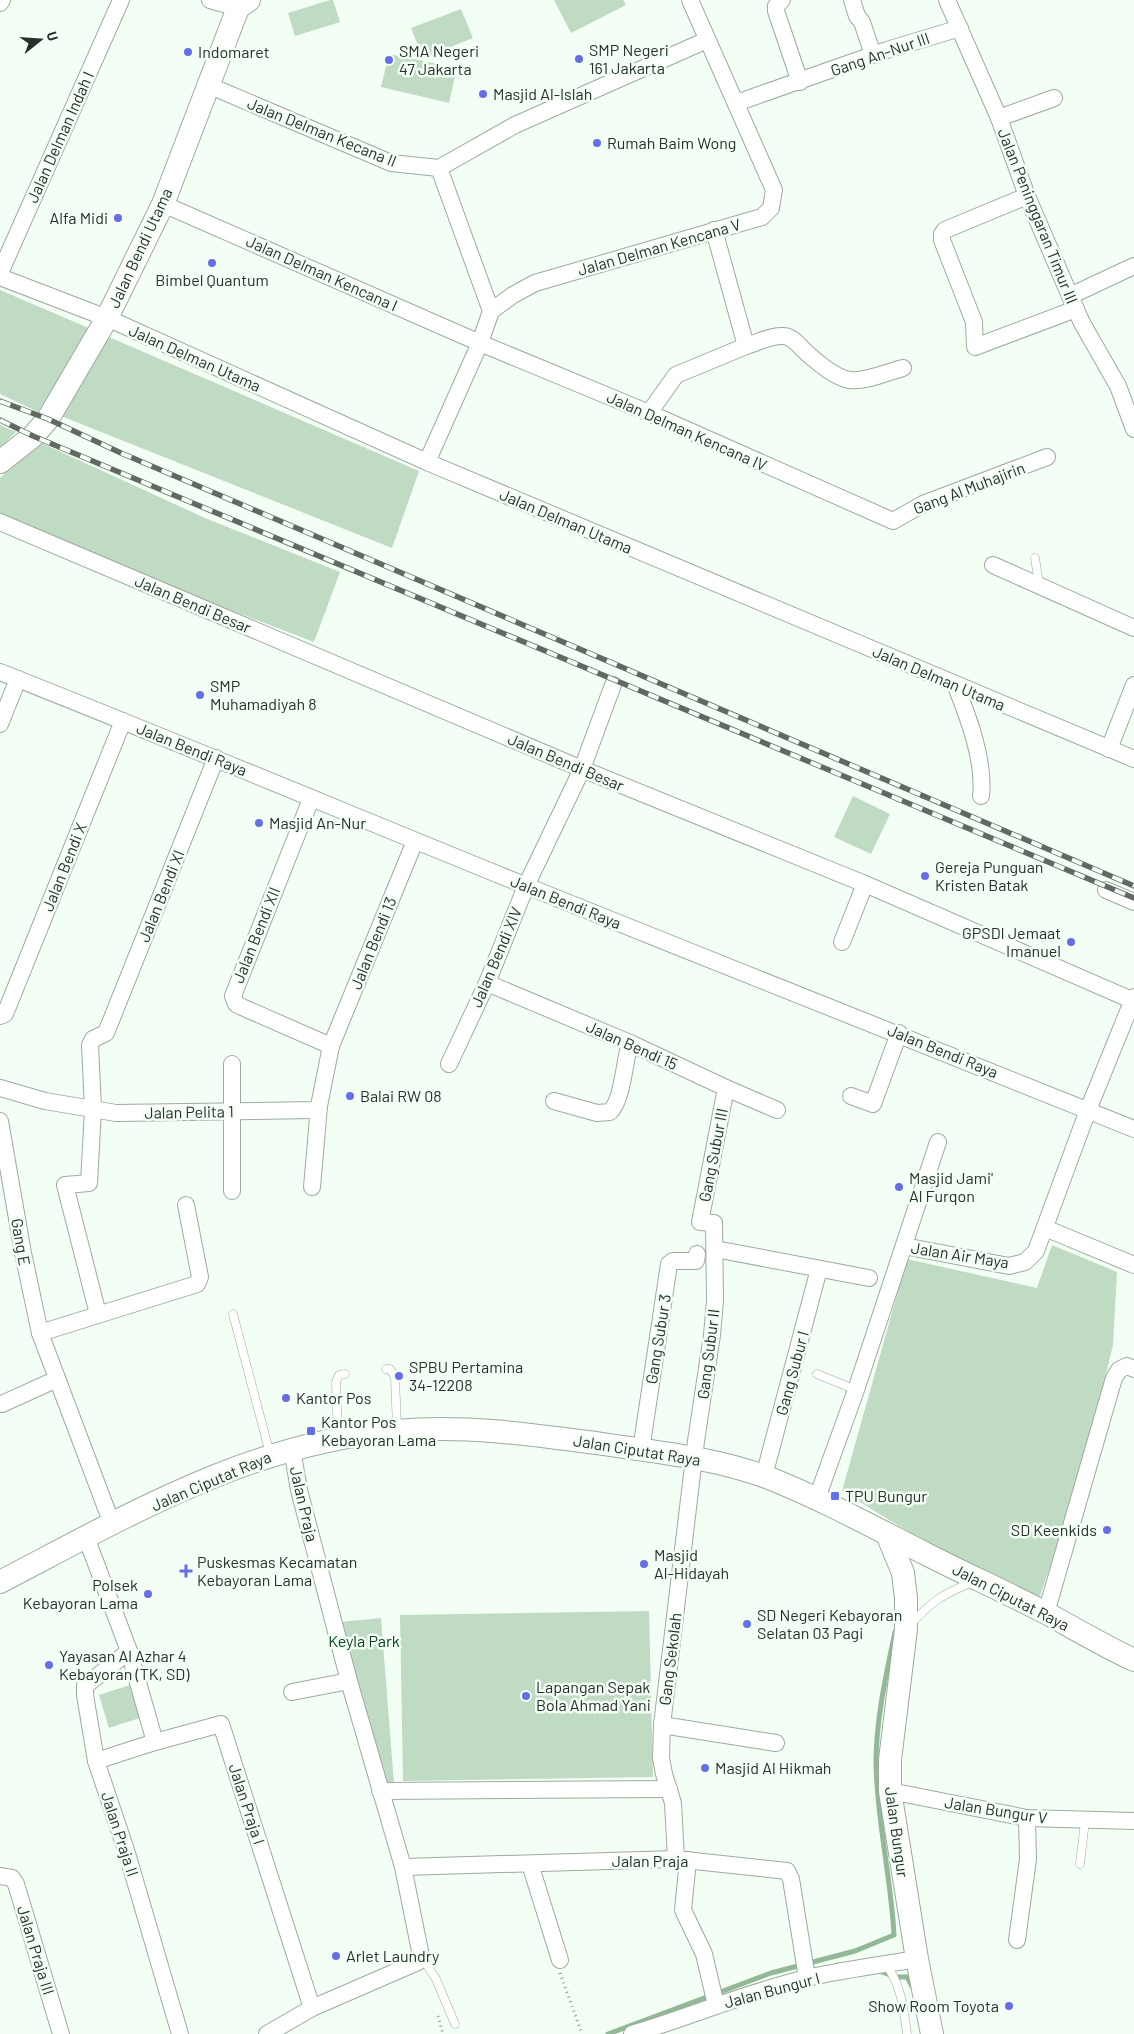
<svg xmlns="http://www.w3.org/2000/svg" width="1134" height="2034" font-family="Barlow,sans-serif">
	<rect width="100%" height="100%" fill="#f3fff4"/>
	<g fill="#c0dbc3">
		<polygon points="330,0 333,0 340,22 295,36 288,13"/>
		<polygon points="554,0 623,0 626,5 571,33"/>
		<polygon points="461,9 473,38 423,58 411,28"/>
		<polygon points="389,54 457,68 449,103 381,87"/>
		<polygon points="0,290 91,329 38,412 0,394"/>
		<polygon points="109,337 419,471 392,548 61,416"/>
		<polygon points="0,425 16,432 0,448"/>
		<polygon points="37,441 205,518 340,572 314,642 0,522 0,478"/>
		<polygon points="853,796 890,814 871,854 834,837"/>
		<polygon points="1052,1245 1117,1272 1113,1345 1082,1473 1038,1602 940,1551 842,1491 907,1259 1037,1288"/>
		<polygon points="649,1611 653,1777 403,1781 400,1615"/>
		<polygon points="381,1618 394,1783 382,1785 340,1622"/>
		<polygon points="136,1683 146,1716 109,1728 99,1695"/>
	</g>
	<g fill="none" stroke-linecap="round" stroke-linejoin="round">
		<g stroke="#92b897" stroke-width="5">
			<polyline points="877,1970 895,1977 907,1977 913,1988"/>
			<path d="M 608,2034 L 771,1973 L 855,1951 L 894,1935 C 891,1877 877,1821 876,1764 C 876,1719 886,1675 895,1632"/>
		</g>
		<defs>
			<g id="lane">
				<polyline points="1035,558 1039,584"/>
				<polyline points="233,1314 270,1454"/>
				<polyline points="386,1369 390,1369 395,1377 397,1428"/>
				<polyline points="817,1374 856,1390"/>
				<polyline points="338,1436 336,1382 339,1375 345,1374"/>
				<path d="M 911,1624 C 933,1600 942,1595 972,1582"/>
				<polyline points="1080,1864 1085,1821"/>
				<polyline points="421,1956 436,1979 455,2024"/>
				<path d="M 885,1964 C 901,1982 904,2011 907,2034"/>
			</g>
			<g id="street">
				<polyline points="210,0 238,8"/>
				<polyline points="782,0 776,6 776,11 800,82"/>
				<polyline points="852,0 857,16 862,22 873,55"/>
				<polyline points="947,0 999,118 1027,196 1070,296 1082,323 1118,386 1134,429"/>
				<polyline points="0,3 2,0"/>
				<polyline points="208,85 391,163 439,168 515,125 707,40"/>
				<polyline points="736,103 887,50 960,28"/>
				<polyline points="999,118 1054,98"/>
				<polyline points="439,168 491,311"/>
				<polyline points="1027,196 945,230 942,234 942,240 974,322 975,347 1076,309"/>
				<polyline points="163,204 480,343 649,413 893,521 923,504 1047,457"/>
				<polyline points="0,273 121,0"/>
				<polyline points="0,277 107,318 427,462 1134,759"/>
				<polyline points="1070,296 1134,266"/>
				<path d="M 746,346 C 757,343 771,335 783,336 C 793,336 800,347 808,354 C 818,363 836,378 850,380 C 866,382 887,372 903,368"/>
				<polyline points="649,413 676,375 746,346 714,230"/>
				<polyline points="427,462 480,343 491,311 513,295 535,283 762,217 771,208 774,190 690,0"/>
				<polyline points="0,522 582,769 865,884 1134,1001"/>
				<polyline points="993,565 1134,628"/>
				<path d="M 0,672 C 175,741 349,814 524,885 C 727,967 931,1046 1134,1129"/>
				<path d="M 955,684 C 968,716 985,761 981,796"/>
				<polyline points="0,724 18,679"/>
				<polyline points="1109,749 1134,685"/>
				<polyline points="311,799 233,996 236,1004 242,1007 331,1046"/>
				<polyline points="1106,890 1134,902"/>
				<polyline points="842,942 865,884"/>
				<polyline points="487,983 630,1043 726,1088 777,1110"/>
				<polyline points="0,1016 5,1014 123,721"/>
				<polyline points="232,1064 232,1191"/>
				<polyline points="449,1064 487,983 526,886 582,769 613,685"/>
				<polyline points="0,1088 45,1101 116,1113 314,1110 319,1106 331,1046 415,841"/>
				<polyline points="851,1096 873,1104 899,1033"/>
				<path d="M 554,1101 L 597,1113 L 610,1112 C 623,1099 624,1062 630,1043"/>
				<polyline points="0,1121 23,1253 40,1333 112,1524"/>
				<polyline points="312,1187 319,1106"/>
				<polyline points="1045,1228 1134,1265"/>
				<polyline points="904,1246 1009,1266 1025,1262 1036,1251 1088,1110 1134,997"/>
				<polyline points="715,1249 869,1278"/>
				<polyline points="98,1314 65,1185 89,1183 93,1109 90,1045 93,1039 106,1033 216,758"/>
				<polyline points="40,1333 197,1284 200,1277 186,1205"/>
				<polyline points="2,1404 57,1379"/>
				<polyline points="641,1450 669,1264 673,1261 696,1261 697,1254"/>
				<polyline points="764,1476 819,1269"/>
				<polyline points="817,1498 856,1390 938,1142"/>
				<polyline points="86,1537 129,1651 155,1742"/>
				<polyline points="1046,1613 1114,1378 1119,1370 1127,1366 1134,1369"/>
				<polyline points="129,1651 85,1686 85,1695 96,1761 126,1850 180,2034"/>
				<polyline points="292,1692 349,1681"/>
				<polyline points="662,1725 776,1743"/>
				<polyline points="96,1761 155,1742 221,1724 312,2008"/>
				<polyline points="380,1791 669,1789"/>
				<polyline points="890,1791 1027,1818 1134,1821"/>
				<polyline points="676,1859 673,1803 664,1774 661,1758 662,1725 696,1441 712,1335 715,1301 714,1223 700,1222 726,1088"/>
				<polyline points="688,1860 683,1910 704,1954 716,2005"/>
				<polyline points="530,1864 560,1960"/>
				<polyline points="403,1867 676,1859 787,1871 791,1879 807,1978"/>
				<polyline points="0,1876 12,1878 16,1884 61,2034"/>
				<polyline points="1017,1940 1028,1859 1027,1818"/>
				<polyline points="267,2034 312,2008 418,1962 421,1956 403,1867 349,1681 299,1490 292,1449"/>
				<path d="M 632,2034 C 690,2017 747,1992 807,1978 C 843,1970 880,1965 917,1959"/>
			</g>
			<g id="secondary">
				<polyline points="0,462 33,436 48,419 107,318 163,204 238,8 249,0"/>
				<polyline points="887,1534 903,1573 906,1598 906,1629 890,1760 890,1791 917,1959 932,2034"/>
				<path d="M 0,1582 C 125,1517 252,1442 395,1431 C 463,1425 529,1434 596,1443 C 653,1452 714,1457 769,1478 C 824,1500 875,1528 928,1555 C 967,1575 1008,1593 1048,1614 C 1077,1630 1104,1646 1134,1660"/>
			</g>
		</defs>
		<use href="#lane" stroke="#9daa9e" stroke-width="9"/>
		<use href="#street" stroke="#9daa9e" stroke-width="18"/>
		<use href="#secondary" stroke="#9daa9e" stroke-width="24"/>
		<g stroke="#8f9890" stroke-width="3" stroke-dasharray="1 4" stroke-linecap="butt">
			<polyline points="560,1973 582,2034"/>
			<polyline points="438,2016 443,2034"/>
		</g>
		<use href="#lane" stroke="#fff" stroke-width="8"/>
		<use href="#street" stroke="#fff" stroke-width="16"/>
		<use href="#secondary" stroke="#fff" stroke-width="22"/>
		<defs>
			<g id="rail">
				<polyline points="0,401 48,419 121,453 1134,886"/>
				<polyline points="0,420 33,436 1134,898"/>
			</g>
		</defs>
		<use href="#rail" stroke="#616962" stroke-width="5.5"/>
		<use href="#rail" stroke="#f3fff4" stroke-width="4" stroke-dasharray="11" stroke-linecap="butt"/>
	</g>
	<g fill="#666ee7" stroke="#f3fff4" stroke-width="2">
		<circle cx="188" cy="52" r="5"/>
		<circle cx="579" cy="59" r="5"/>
		<circle cx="389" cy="60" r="5"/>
		<circle cx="483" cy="94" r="5"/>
		<circle cx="597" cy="143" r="5"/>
		<circle cx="118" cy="218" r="5"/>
		<circle cx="212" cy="263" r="5"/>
		<circle cx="200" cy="695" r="5"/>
		<circle cx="259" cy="823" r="5"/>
		<circle cx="925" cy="876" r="5"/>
		<circle cx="1071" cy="942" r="5"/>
		<circle cx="350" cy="1096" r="5"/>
		<circle cx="899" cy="1187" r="5"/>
		<circle cx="399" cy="1376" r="5"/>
		<circle cx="286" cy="1398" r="5"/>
		<rect x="306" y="1426" width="10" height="10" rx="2.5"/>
		<rect x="830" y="1491" width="10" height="10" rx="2.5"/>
		<circle cx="1107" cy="1530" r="5"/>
		<circle cx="644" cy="1564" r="5"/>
		<path d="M183.5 1563.5h5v5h5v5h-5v5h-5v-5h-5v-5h5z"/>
		<circle cx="148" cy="1594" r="5"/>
		<circle cx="747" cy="1624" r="5"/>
		<circle cx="49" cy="1665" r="5"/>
		<circle cx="526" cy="1696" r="5"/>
		<circle cx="705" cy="1768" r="5"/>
		<circle cx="336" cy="1956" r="5"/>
		<circle cx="1009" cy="2006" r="5"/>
	</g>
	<g text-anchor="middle" stroke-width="5" stroke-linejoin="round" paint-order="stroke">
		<g font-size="16" fill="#292f2a" stroke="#f3fff4" text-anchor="start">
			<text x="589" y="56">SMP Negeri<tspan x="589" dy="18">161 Jakarta</tspan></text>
			<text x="399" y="57">SMA Negeri<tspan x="399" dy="18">47 Jakarta</tspan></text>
			<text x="198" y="58">Indomaret</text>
			<text x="493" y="100">Masjid Al-Islah</text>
			<text x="607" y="149">Rumah Baim Wong</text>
			<text x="108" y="224" text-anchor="end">Alfa Midi</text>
			<text x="212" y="286" text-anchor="middle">Bimbel Quantum</text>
			<text x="210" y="692">SMP<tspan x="210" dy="18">Muhamadiyah 8</tspan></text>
			<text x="269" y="829">Masjid An-Nur</text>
			<text x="935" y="873">Gereja Punguan<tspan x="935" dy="18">Kristen Batak</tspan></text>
			<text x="1061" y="939" text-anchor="end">GPSDI Jemaat<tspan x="1061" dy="18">Imanuel</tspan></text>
			<text x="360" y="1102">Balai RW 08</text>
			<text x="909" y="1184">Masjid Jami'<tspan x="909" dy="18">Al Furqon</tspan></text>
			<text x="409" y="1373">SPBU Pertamina<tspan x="409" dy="18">34-12208</tspan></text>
			<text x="296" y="1404">Kantor Pos</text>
			<text x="321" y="1428">Kantor Pos<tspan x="321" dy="18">Kebayoran Lama</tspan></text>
			<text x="845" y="1502">TPU Bungur</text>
			<text x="1097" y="1536" text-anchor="end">SD Keenkids</text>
			<text x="654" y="1561">Masjid<tspan x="654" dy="18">Al-Hidayah</tspan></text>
			<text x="197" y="1568">Puskesmas Kecamatan<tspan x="197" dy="18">Kebayoran Lama</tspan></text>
			<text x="138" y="1591" text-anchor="end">Polsek<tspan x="138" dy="18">Kebayoran Lama</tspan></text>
			<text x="757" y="1621">SD Negeri Kebayoran<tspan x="757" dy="18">Selatan 03 Pagi</tspan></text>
			<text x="59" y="1662">Yayasan Al Azhar 4<tspan x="59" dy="18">Kebayoran (TK, SD)</tspan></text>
			<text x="536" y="1693">Lapangan Sepak<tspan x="536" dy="18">Bola Ahmad Yani</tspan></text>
			<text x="715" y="1774">Masjid Al Hikmah</text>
			<text x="346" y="1962">Arlet Laundry</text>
			<text x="999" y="2012" text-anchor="end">Show Room Toyota</text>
		</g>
		<g font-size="16" fill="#292f2a" stroke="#f3fff4">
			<text transform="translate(880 54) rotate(-19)" y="6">Gang An-Nur III</text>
			<text transform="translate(322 132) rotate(22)" y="6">Jalan Delman Kecana II</text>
			<text transform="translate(60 137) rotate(-66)" y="6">Jalan Delman Indah I</text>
			<text transform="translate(1038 216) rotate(68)" y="6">Jalan Peninggaran Timur III</text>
			<text transform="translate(659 247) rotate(-16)" y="6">Jalan Delman Kencana V</text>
			<text transform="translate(140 248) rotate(-65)" y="6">Jalan Bendi Utama</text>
			<text transform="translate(322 273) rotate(24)" y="6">Jalan Delman Kencana I</text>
			<text transform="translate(195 358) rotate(24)" y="6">Jalan Delman Utama</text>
			<text transform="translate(687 431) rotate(24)" y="6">Jalan Delman Kencana IV</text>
			<text transform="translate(969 488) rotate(-21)" y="6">Gang Al Muhajirin</text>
			<text transform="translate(566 521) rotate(23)" y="6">Jalan Delman Utama</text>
			<text transform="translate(193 604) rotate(23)" y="6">Jalan Bendi Besar</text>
			<text transform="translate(939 678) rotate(23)" y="6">Jalan Delman Utama</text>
			<text transform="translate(192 749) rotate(22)" y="6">Jalan Bendi Raya</text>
			<text transform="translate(566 762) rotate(23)" y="6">Jalan Bendi Besar</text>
			<text transform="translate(64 867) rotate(-68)" y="6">Jalan Bendi X</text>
			<text transform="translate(161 896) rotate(-68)" y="6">Jalan Bendi XI</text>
			<text transform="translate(566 902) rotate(22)" y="6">Jalan Bendi Raya</text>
			<text transform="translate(256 935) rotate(-68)" y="6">Jalan Bendi XII</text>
			<text transform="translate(373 943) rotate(-68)" y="6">Jalan Bendi 13</text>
			<text transform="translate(496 957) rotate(-67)" y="6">Jalan Bendi XIV</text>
			<text transform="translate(632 1045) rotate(24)" y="6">Jalan Bendi 15</text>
			<text transform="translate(943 1051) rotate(22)" y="6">Jalan Bendi Raya</text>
			<text transform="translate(189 1112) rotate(-1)" y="6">Jalan Pelita 1</text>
			<text transform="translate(713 1155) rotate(-79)" y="6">Gang Subur III</text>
			<text transform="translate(21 1242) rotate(80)" y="6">Gang E</text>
			<text transform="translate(960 1255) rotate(9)" y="6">Jalan Air Maya</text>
			<text transform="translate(658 1339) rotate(-81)" y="6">Gang Subur 3</text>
			<text transform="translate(708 1354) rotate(-83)" y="6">Gang Subur II</text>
			<text transform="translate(792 1373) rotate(-75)" y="6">Gang Subur I</text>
			<text transform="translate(637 1450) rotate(9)" y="6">Jalan Ciputat Raya</text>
			<text transform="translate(211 1481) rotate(-23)" y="6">Jalan Ciputat Raya</text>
			<text transform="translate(304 1504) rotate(77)" y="6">Jalan Praja</text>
			<text transform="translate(1011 1597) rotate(27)" y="6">Jalan Ciputat Raya</text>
			<text transform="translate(670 1659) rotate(-83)" y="6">Gang Sekolah</text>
			<text transform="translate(247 1804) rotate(72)" y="6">Jalan Praja I</text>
			<text transform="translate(996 1810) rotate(9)" y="6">Jalan Bungur V</text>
			<text transform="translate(897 1832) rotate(82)" y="6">Jalan Bungur</text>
			<text transform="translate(120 1834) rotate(72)" y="6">Jalan Praja II</text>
			<text x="650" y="1867">Jalan Praja</text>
			<text transform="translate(36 1950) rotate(73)" y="6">Jalan Praja III</text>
			<text transform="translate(772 1990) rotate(-15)" y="6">Jalan Bungur I</text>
		</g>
		<g font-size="16" fill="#07441a" stroke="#f3fff4">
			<text x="364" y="1647">Keyla Park</text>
		</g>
	</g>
	<g transform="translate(40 40) rotate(73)" stroke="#f3fff4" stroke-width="4" paint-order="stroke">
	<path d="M0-4L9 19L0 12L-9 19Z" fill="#292f2a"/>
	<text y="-8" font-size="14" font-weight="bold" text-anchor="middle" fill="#292f2a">U</text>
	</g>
</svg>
